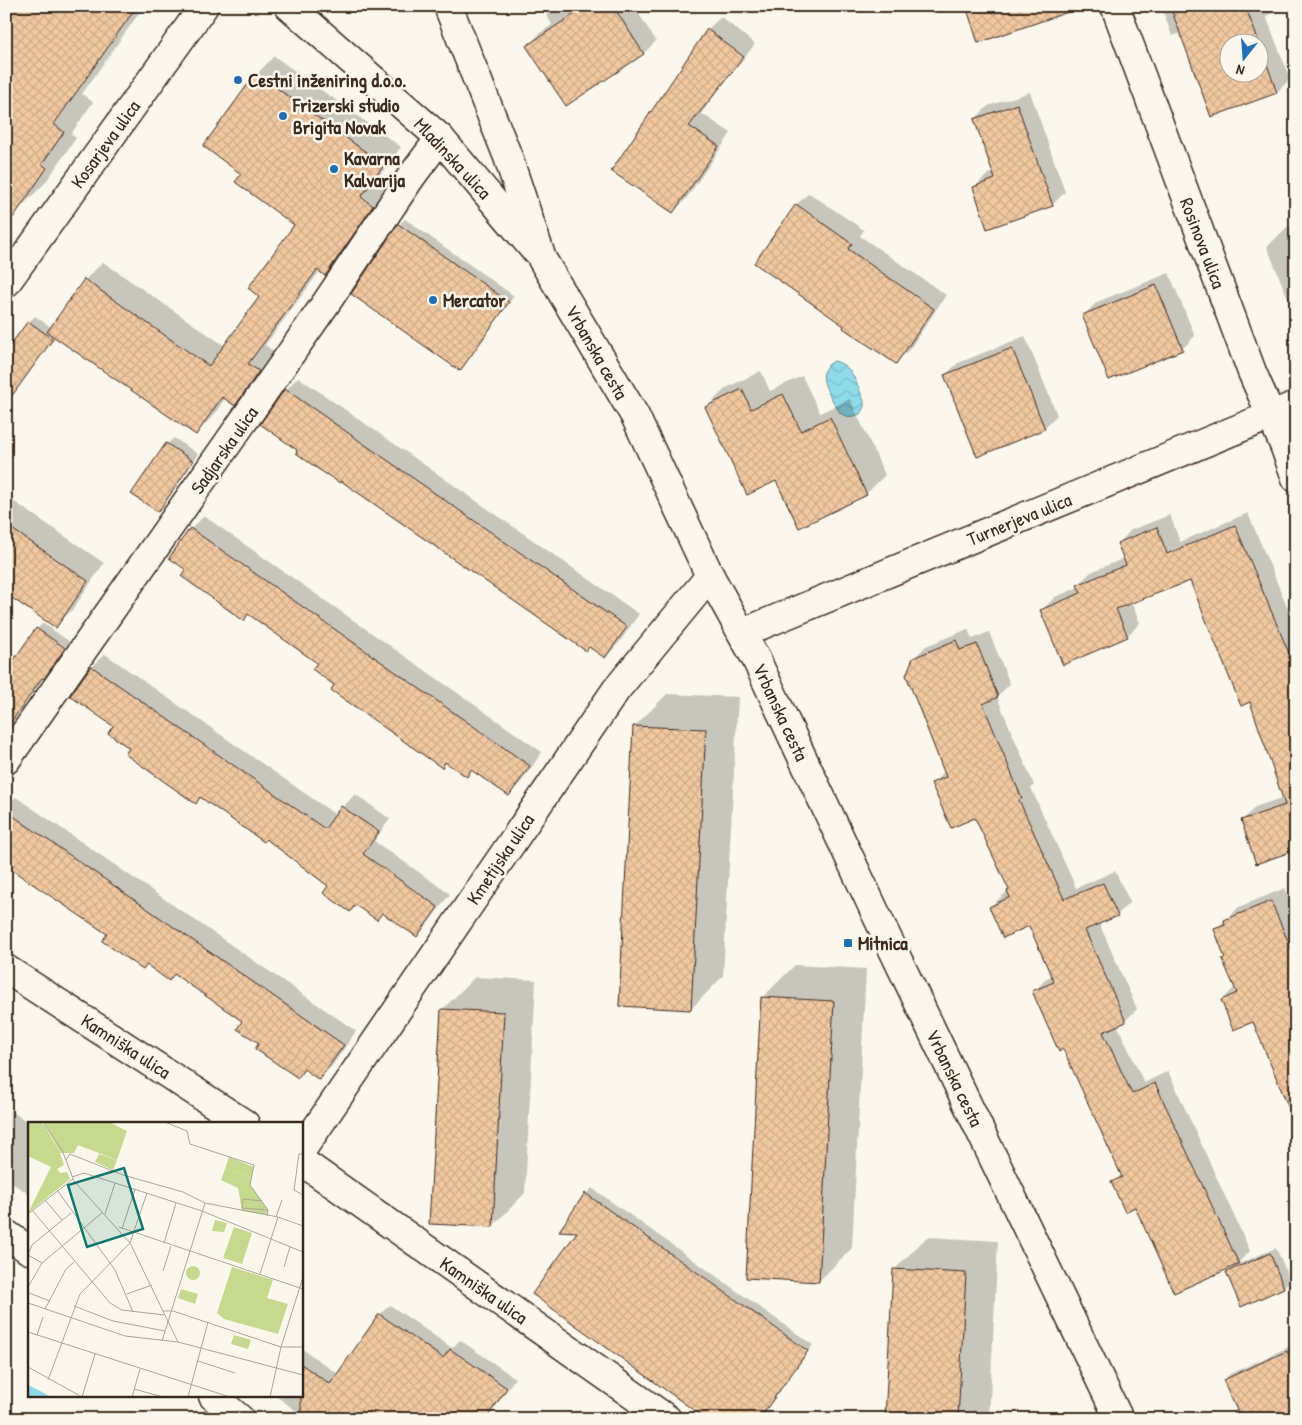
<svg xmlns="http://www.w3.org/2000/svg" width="1302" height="1425" font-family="'Patrick Hand',sans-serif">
	<defs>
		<pattern id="water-waves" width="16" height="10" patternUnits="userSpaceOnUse" patternTransform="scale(1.25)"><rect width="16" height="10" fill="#8ddbeb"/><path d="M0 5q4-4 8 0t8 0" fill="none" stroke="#7bbcc9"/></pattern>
		<pattern id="building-cross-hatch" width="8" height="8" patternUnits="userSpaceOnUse" patternTransform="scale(1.25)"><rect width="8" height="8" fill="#f1c8a1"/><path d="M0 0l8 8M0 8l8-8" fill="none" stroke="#d0ac8a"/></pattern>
	</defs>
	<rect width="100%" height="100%" fill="#fbf7ec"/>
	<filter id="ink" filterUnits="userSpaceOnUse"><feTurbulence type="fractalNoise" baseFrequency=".02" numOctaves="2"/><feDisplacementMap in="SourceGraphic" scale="10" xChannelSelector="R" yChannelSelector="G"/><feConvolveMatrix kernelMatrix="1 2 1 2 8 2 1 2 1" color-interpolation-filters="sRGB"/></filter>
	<g filter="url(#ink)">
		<path fill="url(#water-waves)" stroke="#6c9499" d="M 834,361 C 853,365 857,385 864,401 L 864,407 L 860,414 C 852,417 847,418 840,413 C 831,396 811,373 834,361 Z"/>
		<g fill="#0003" fill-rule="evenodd">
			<polygon points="6,6 144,6 82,94 93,102 71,134 76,138 45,183 16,212"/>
			<polygon points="542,6 634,6 656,41 644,53 566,104 528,46 540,33 552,25"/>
			<path d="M 1161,6 L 1290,6 L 1266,16 L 1290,79 L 1277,92 L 1212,116 L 1182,33 L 1172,36 ZM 1230,42 L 1260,42 L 1260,72 L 1230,72 Z"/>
			<polygon points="721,17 755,44 701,113 731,133 686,199 673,212 612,170 708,29"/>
			<polygon points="274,56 401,147 377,179 390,187 343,257 325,275 320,271 265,345 276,353 252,387 235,405 225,398 214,415 196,433 56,336 18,387 29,322 35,316 52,328 85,280 103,262 225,346 261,296 296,224 243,173 257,74"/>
			<polygon points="1030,92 1065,192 1052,205 974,188 987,175 994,172 975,119 988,106"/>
			<polygon points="809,193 864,230 860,236 946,295 909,350 896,362 846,326 796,205"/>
			<polygon points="405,219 514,296 466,363 460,369 353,294 399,225"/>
			<polygon points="1296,224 1296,304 1291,306 1267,247 1286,228"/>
			<polygon points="1169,273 1195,336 1182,349 1084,315 1097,302"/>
			<polygon points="1025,336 1057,415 1044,428 945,375 958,363"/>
			<polygon points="761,371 770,391 802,376 820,413 850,399 885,475 866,494 707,407 726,388"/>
			<polygon points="298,377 639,614 618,644 605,657 299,450 286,390"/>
			<polygon points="174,438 198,454 164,505 158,511 133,493 167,444"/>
			<polygon points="6,496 104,563 73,609 56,626 6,592"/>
			<polygon points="1248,513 1296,628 1296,849 1243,820 1255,807 1284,797 1251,701 1191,579 1131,602 1140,623 1127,636 1042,610 1055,597 1079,587 1078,585 1091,572 1125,558 1119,543 1131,530 1170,515 1180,542"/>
			<polygon points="204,516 542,752 522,781 509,794 473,770 467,776 447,762 442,767 336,685 319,662 250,613 244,619 187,570 171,558 191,529"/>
			<polygon points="43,623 70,642 17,713 37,629"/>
			<polygon points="968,629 972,639 989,632 1010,684 997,697 1034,785 1031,788 1076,888 1115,871 1130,902 1117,915 1099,923 1137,1009 1125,1021 1117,1024 1144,1083 1168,1071 1250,1251 1236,1265 1276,1248 1290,1280 1284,1287 1241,1305 1228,1272 1236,1264 1136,1206 1113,1183 1122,1174 1064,1048 1034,991 1046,979 1053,976 1030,924 990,907 1010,889 976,816 933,783 945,771 914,658 926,646"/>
			<polygon points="105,654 336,815 355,794 390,819 374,841 450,894 429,922 416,935 383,912 377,919 356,904 350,910 330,885 266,837 202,797 196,802 131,748 114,725 92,667"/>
			<polygon points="667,694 738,697 723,976 691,1009 634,727"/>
			<polygon points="16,797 356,1031 332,1066 319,1079 306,1069 298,1076 261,1043 244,1021 175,973 109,934 6,855 6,806"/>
			<polygon points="1285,888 1296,913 1296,1107 1291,1109 1254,1020 1222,1000 1235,987 1215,930 1239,907"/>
			<polygon points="795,965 866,969 852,1248 819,1281 762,998"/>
			<polygon points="475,977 536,980 525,1193 493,1226 442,1010"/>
			<polygon points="6,1107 30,1124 29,1124 29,1194 6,1179"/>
			<polygon points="592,1188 813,1345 767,1409 781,1419 709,1419 580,1231 586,1194"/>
			<polygon points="927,1237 998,1241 989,1419 887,1419 894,1270"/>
			<polygon points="390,1305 452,1348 460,1340 515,1378 487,1419 307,1419 276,1396 301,1396 301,1348 338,1374 380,1314"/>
			<polygon points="1293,1345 1296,1350 1296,1419 1224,1380 1230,1374"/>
		</g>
		<g fill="url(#building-cross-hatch)" stroke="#3b2a1e">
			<polygon points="6,6 137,6 54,124 64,132 42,164 47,168 6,228"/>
			<polygon points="586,6 613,6 644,54 566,106 526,46"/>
			<polygon points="966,6 1067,6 1068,12 978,43"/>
			<polygon points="1170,6 1245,6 1259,42 1230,42 1230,72 1260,72 1260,44 1277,93 1211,117"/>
			<polygon points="707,29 744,57 689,126 719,146 673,213 611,171"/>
			<polygon points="256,73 384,165 361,197 373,206 325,276 317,270 248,364 259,371 235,406 222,397 196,435 47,332 84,279 209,366 259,297 248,288 294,225 235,182 241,174 203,146"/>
			<polygon points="1017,104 1053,206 987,229 973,187 995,179 974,119"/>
			<polygon points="796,204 852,244 848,249 934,309 896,364 843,328 844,326 754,263"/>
			<polygon points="398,224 509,302 460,371 351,294"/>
			<polygon points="1156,285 1183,350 1109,380 1082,315"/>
			<polygon points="28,321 53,339 6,404 6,351"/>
			<polygon points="1012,348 1045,429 977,457 944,375"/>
			<polygon points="285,389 627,627 605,658 589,647 586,651 341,481 340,483 318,469 296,453 297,450 260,424"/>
			<polygon points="742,389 751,409 783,394 801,431 830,417 867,495 799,528 776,481 747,495 705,407"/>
			<polygon points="166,443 193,461 158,512 131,494"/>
			<polygon points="6,525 88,581 56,628 6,594"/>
			<polygon points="1235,525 1296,670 1296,850 1256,864 1241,820 1285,805 1250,702 1241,706 1190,581 1116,609 1128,637 1063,665 1040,610 1081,593 1077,585 1126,565 1117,543 1157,527 1167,554"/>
			<polygon points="190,528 530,766 509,796 471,770 467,777 445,762 442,768 331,690 334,685 312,669 317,663 248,614 244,621 181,576 186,570 169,558"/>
			<polygon points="36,628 65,648 44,679 42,678 6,730 6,671"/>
			<polygon points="956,640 960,650 977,644 998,697 983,704 1022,799 1019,800 1064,899 1103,883 1118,916 1085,930 1126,1022 1103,1032 1132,1094 1155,1083 1239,1264 1174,1293 1135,1207 1125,1212 1111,1182 1122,1177 1063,1049 1059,1052 1032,991 1054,982 1029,926 1003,938 989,907 1010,897 1007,891 1009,890 975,818 951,828 931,783 946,777 906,675 913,658"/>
			<polygon points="91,666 325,829 341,806 379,832 363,854 438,907 417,937 382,913 377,920 355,905 350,912 323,893 328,886 266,839 264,842 200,797 196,804 125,754 129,748 108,733 113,726 70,696"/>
			<polygon points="633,726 706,729 691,1010 619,1006"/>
			<polygon points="6,811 344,1045 319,1080 304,1069 298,1078 255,1049 259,1043 237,1029 242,1021 174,974 169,981 147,965 143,970 102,941 107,934 6,866"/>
			<polygon points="1271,901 1296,960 1295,1123 1253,1022 1233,1030 1221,1000 1237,993 1222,959 1225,958 1214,929 1225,925 1224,920"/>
			<polygon points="761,997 834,1001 819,1282 746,1278"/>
			<polygon points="441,1009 504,1012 493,1227 429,1224"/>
			<polygon points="585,1193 808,1351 759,1419 706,1419 532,1294 577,1232 559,1231"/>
			<polygon points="1270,1253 1284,1288 1241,1307 1226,1272"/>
			<polygon points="893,1269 966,1273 958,1419 885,1419"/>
			<polygon points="379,1314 443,1358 450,1349 507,1388 486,1419 301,1419 301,1364 330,1384"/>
			<polygon points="1287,1351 1296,1369 1296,1419 1241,1419 1223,1380"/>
		</g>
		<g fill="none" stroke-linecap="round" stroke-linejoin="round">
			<defs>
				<g id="street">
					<polyline points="1115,6 1252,372 1284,445 1296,478"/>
					<polyline points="6,283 204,6"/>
					<polyline points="6,760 324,306 411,177 440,138"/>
					<polyline points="6,969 245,1124"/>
					<polyline points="301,1151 616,690 710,576"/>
					<polyline points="301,1161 667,1419"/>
					<polyline points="6,1234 29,1250"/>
					<polyline points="213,1396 240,1419"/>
				</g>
				<g id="secondary">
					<polyline points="289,6 440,138 533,248"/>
					<polyline points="448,6 508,157 542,259 635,416 710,576 756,659 884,931 1119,1419"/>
					<polyline points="742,633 1296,405"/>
				</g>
			</defs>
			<use href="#street" stroke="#3b2a1e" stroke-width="31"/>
			<use href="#secondary" stroke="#3b2a1e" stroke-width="31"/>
			<use href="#street" stroke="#fbf7ec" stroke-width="28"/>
			<use href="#secondary" stroke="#fbf7ec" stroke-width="28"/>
		</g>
	</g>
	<g fill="#1f6fb2" stroke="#fbf7ec" stroke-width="2">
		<circle cx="238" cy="80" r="5"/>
		<circle cx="283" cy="116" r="5"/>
		<circle cx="334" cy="169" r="5"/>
		<circle cx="433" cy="300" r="5"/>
		<rect x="843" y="938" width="10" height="10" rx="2.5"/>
	</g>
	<g text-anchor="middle" stroke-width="5" stroke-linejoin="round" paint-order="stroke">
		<g font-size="19" font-weight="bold" fill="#3b2a1e" stroke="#fbf7ec" text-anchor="start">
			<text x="248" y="87">Cestni inženiring d.o.o.</text>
			<text x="293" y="112">Frizerski studio<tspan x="293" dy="22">Brigita Novak</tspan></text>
			<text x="344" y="165">Kavarna<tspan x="344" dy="22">Kalvarija</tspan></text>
			<text x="443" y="307">Mercator</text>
			<text x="858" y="950">Mitnica</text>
		</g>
		<g font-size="19" fill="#3b2a1e" stroke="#fbf7ec">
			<text transform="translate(105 144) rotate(-54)" y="7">Kosarjeva ulica</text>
			<text transform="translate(453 158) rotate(47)" y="7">Mladinska ulica</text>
			<text transform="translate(1203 243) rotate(69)" y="7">Rosinova ulica</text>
			<text transform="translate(597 352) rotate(60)" y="7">Vrbanska cesta</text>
			<text transform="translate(224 450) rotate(-55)" y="7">Sadjarska ulica</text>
			<text transform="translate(1019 519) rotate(-22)" y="7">Turnerjeva ulica</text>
			<text transform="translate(781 712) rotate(65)" y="7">Vrbanska cesta</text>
			<text transform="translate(500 859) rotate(-56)" y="7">Kmetijska ulica</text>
			<text transform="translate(126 1046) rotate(33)" y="7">Kamniška ulica</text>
			<text transform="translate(955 1078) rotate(64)" y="7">Vrbanska cesta</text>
			<text transform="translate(484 1290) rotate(35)" y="7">Kamniška ulica</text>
		</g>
	</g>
	<g transform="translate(28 1122)">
		<rect width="275" height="275" fill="#fbf7ec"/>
		<path d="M 0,0 L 13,0 L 17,4 L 32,31 L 36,43 L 29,47 L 32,51 L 39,50 L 42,57 L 0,91 L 23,45 L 0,34 ZM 71,32 L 89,38 L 85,48 L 67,40 ZM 201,35 L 226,45 L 223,56 L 197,47 Z" fill="#c5da8f"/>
		<path d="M 16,0 L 81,0 L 99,9 L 89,38 L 50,23 L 46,31 L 32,31 ZM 197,47 L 223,56 L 222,63 L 240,88 L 239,93 L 214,89 L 210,66 L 193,58 Z" fill="#c5da8f"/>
		<path d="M 187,98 L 199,101 L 196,110 L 184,109 ZM 206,105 L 224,111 L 214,142 L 195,136 ZM158 151a7 7 0 1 1 14 0a7 7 0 1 1-14 0ZM 204,145 L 245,158 L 239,176 L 260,182 L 250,212 L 196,197 L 189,191 ZM 153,167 L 170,172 L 167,182 L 150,176 ZM 206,213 L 223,218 L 220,227 L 203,222 Z" fill="#c5da8f"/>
		<path d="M 0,263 L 12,269 L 23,275 L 0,275 Z" fill="#8ddbeb"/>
		<path fill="none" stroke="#aea59a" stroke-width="1" d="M 15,0 L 34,28 L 46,59 L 102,121 L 150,220M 137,0 L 159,9 L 162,22 L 226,43 L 222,63 L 240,88 L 239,94M 275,32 L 271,32 L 266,68 L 275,73M 38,38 L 42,32 L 95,53 L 155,70 L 177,81 L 250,95 L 275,104M 44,55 L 56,51 L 174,89 L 275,130M 29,68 L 87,148 L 105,190M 17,78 L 34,98M 234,79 L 215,77 L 214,86 L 240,88M 4,88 L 82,181 L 94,188 L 136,193M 0,92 L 45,57M 77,92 L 87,61M 248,95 L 254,78M 91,105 L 275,167M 94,107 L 107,67M 136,121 L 148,81M 0,133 L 4,123 L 43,91M 0,133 L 14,141M 256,145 L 262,125M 135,149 L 143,124M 232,152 L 250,95M 0,165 L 14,141 L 75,90M 1,171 L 22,179M 99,172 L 124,163M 0,181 L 97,214 L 150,220 L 275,253M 46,184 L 85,199 L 137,209M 17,187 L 38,147 L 46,140M 135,189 L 145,189 L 253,225 L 275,225M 0,210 L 202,275M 9,213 L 15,195M 134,219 L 177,81M 170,239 L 207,251M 0,245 L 54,275M 20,258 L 52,172 L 102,121 L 119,71M 106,267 L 135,275M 54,275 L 67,232M 104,275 L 112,247M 160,275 L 180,200M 242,275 L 253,225 L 275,155"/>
		<path fill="#0f766e" fill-opacity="0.15" stroke="#0f766e" stroke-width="2.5" d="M 96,46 L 115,107 L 59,125 L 40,63 Z"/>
		<rect width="275" height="275" fill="none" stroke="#3b2a1e" stroke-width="2.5"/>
	</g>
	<rect width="1302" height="1425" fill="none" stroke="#fbf7ec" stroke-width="25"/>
	<rect x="12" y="12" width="1277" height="1400" fill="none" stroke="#3b2a1e" stroke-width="2" filter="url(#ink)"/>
	<g transform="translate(1244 58) rotate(197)"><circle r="24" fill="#fbf7ec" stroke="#aea59a"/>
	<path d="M0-4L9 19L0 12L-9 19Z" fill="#1f6fb2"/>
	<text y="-8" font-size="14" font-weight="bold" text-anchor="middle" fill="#3b2a1e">N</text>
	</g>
</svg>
